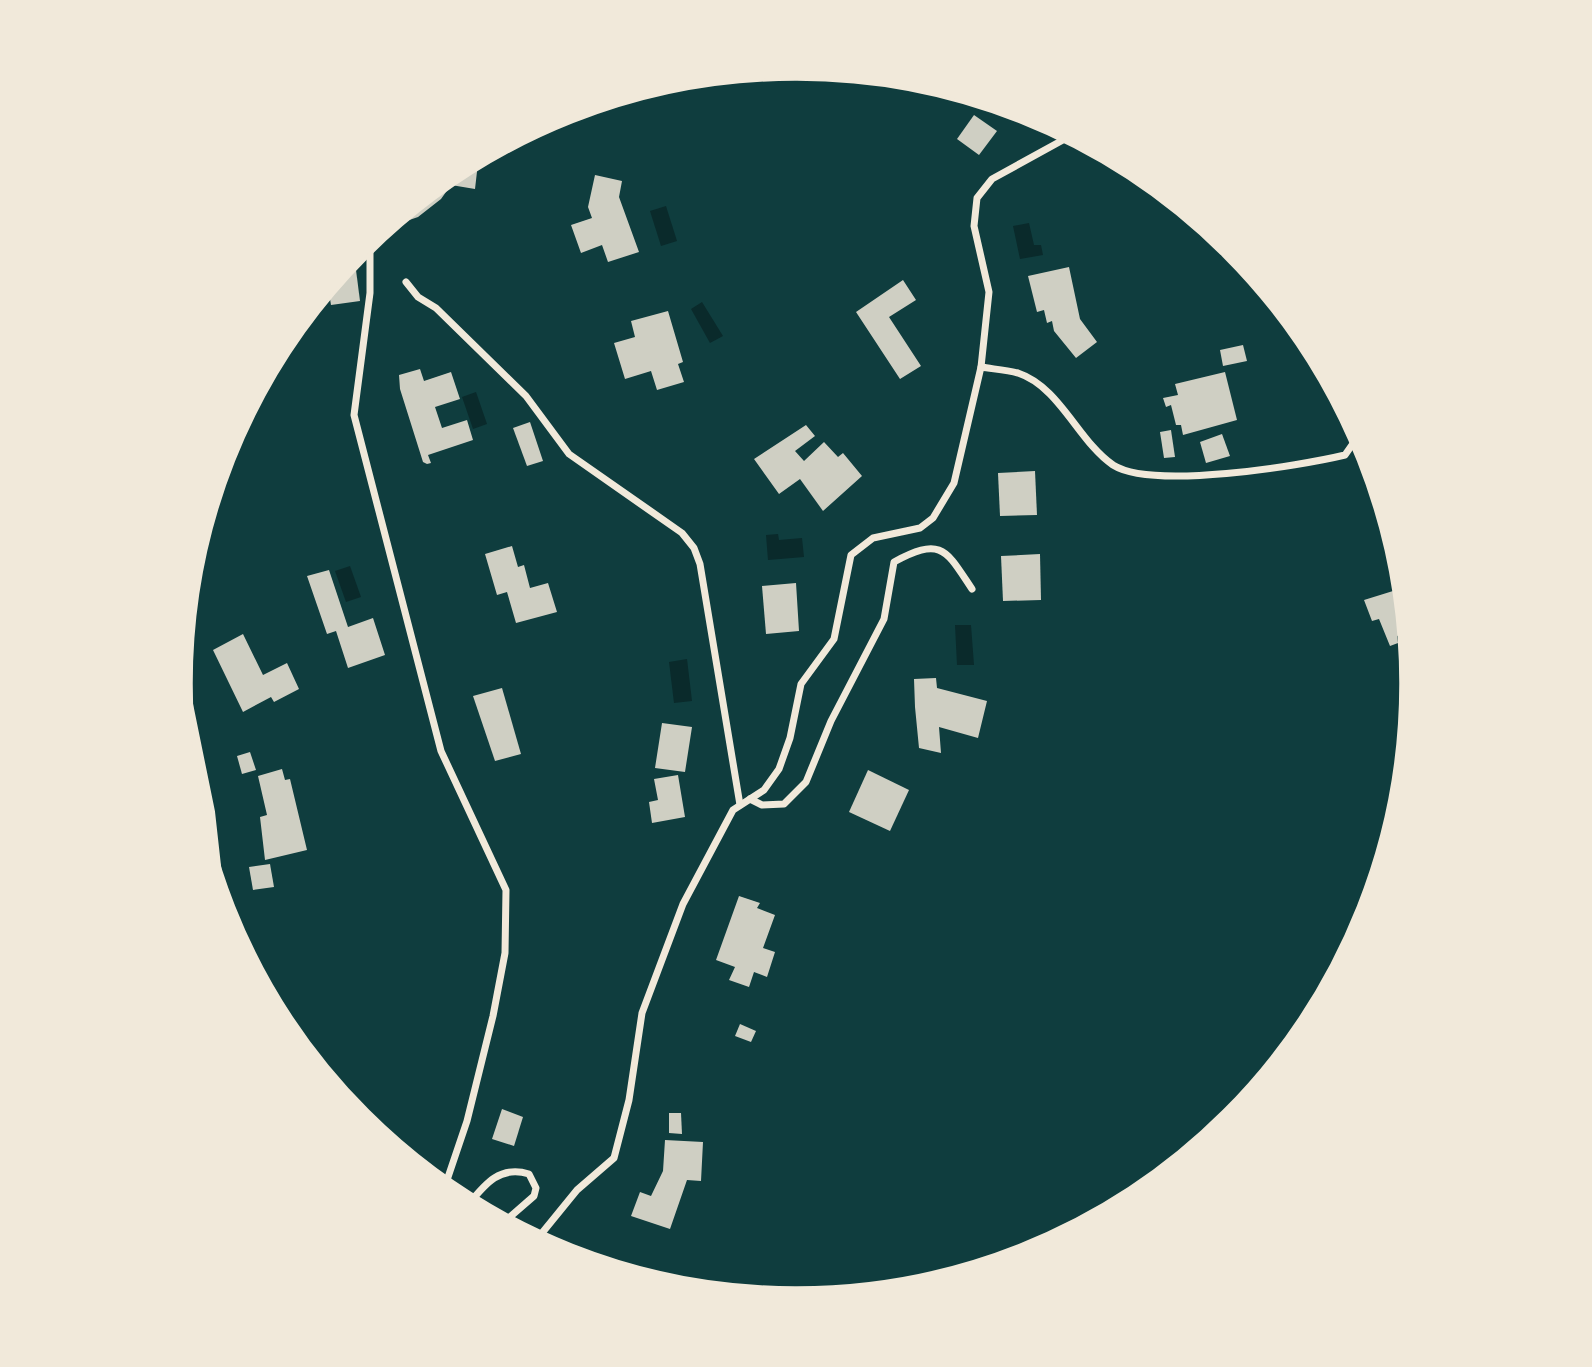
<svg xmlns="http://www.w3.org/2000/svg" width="1592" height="1367" font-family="Spectral,serif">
	<rect width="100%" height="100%" fill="#0f3d3e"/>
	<g fill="#0a2a2b">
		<polygon points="666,206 677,241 661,246 650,211"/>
		<polygon points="1029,223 1034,245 1041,245 1043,255 1020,259 1013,226"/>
		<polygon points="702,302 723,336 710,343 691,309"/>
		<polygon points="476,392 487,424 473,429 462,397"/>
		<polygon points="778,534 779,540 802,538 804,557 768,560 766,535"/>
		<polygon points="350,566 361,597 346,602 335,571"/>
		<polygon points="955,625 971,625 974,665 957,665"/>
		<polygon points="687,659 692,701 674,703 669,662"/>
	</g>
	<g fill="#cfcfc3">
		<polygon points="1016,108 1055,125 1053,129 1015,110"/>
		<polygon points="974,115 997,131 979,155 957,139"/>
		<polygon points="482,155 484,163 478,163 475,189 451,185 441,199 418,217 392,226 390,222 454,170"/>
		<polygon points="595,175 622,181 619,197 639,252 608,262 602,245 581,253 571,225 592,218 588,207"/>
		<polygon points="1069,267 1080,319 1097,342 1076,358 1054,331 1052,321 1047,323 1044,310 1037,312 1028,276"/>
		<polygon points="356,270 360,301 331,305 328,286 340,271"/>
		<polygon points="903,280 916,300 889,317 921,366 900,379 856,312"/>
		<polygon points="668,311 683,362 678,364 684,382 657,390 651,371 625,379 614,343 635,337 631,321"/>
		<polygon points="1243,345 1247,361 1223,366 1220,350"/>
		<polygon points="420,369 424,381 451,372 460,399 435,407 442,428 467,420 473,440 428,455 431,463 427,464 423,462 400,389 399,375"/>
		<polygon points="1225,372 1237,420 1183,435 1181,425 1176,425 1171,405 1166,407 1163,398 1178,395 1175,384"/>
		<polygon points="530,422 543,461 527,466 513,428"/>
		<polygon points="806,425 815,436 795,451 804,461 824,442 838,457 843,453 862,476 823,511 800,479 779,494 754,459"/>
		<polygon points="1171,430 1175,457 1164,458 1160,432"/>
		<polygon points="1222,434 1230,456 1206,463 1200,442"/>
		<polygon points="1035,471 1037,515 1000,516 998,473"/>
		<polygon points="512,546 518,567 524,565 530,588 548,583 557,612 516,623 507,592 497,595 485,554"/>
		<polygon points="1040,554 1041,600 1003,601 1001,556"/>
		<polygon points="329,570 348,627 373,618 385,655 348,668 336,631 327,634 307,576"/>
		<polygon points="796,583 799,631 766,634 762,586"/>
		<polygon points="1393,591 1402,615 1397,617 1402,634 1397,636 1398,643 1390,646 1379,619 1372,621 1364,600"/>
		<polygon points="243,634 263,675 287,663 299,689 274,702 271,697 243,712 213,650"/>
		<polygon points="936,678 937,688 987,701 978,738 939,727 941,753 919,748 915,707 914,679"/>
		<polygon points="502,688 521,754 495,761 473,696"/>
		<polygon points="662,723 692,727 685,772 655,768"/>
		<polygon points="250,752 256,770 242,774 237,756"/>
		<polygon points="282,769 285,780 290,779 307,850 265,860 260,817 267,815 258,776"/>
		<polygon points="868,770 909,790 890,831 849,812"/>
		<polygon points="678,775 685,817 652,823 649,802 658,800 654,779"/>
		<polygon points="270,864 274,887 253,890 249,867"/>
		<polygon points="739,896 760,903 757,908 775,915 763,948 775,952 767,977 754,972 749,987 729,980 735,967 716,960"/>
		<polygon points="740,1024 756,1031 751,1042 735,1036"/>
		<polygon points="502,1109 523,1117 514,1146 492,1139"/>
		<polygon points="669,1113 681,1113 682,1134 669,1133"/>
		<polygon points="665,1140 703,1142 701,1181 687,1180 670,1229 631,1216 640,1192 651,1196 663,1171"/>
	</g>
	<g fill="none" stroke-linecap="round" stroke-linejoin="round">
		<g stroke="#f1e9da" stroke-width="7">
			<polyline points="370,239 370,293 354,415 441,751 506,890 505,953 493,1016 467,1121 444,1189"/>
			<polyline points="406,282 418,297 436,308 526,396 569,454 682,533 694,548 700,564 740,805"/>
			<path d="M 981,367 C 993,369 1006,370 1018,373 C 1060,387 1078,441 1113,465 C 1152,490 1299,466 1345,455 L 1359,435"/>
			<path d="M 750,799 L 762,805 L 784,804 L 806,782 L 831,721 L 884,619 L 894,562 C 942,536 946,550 972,589"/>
			<path d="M 468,1205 C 485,1184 500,1165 529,1174 L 536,1188 L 534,1196 L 503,1223"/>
			<polyline points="531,1238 542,1233 577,1190 614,1158 629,1100 642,1013 683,904 733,810 764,790 779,769 790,738 801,684 834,639 851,555 873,538 920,528 933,518 954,483 981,367 989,292 974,226 977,198 992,179 1072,135"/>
		</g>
		<polyline stroke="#f1e9da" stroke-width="12" points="180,670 209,812 218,893"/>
	</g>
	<path d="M0 0H1592V1367H0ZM795 79H797A604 604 0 0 1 1401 683V684A604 604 0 0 1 797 1288H795A604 604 0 0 1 191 684V683A604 604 0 0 1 795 79Z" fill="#f1e9da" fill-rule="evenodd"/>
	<path fill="none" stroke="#f1e9da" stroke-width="3.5" d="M795 79H797A604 604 0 0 1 1401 683V684A604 604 0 0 1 797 1288H795A604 604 0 0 1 191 684V683A604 604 0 0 1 795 79Z"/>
</svg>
